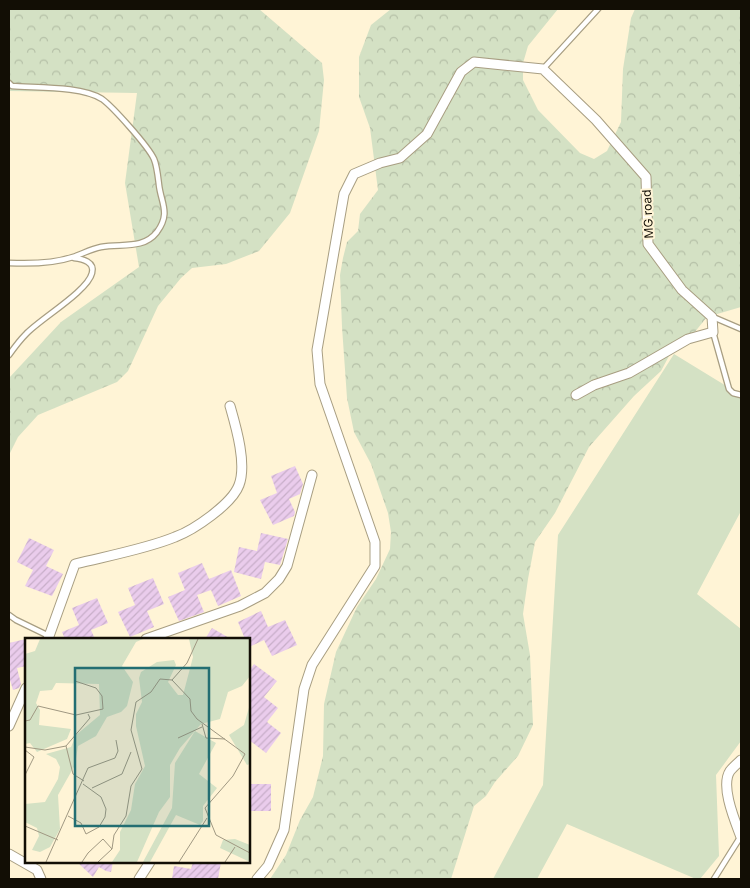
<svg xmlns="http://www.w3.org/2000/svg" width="750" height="888" font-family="Inter,sans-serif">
	<defs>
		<pattern id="forest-crowns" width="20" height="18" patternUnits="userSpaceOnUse" patternTransform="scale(1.25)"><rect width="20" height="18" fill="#d4e1c4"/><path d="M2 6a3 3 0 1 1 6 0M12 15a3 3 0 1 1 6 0" fill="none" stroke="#b5c0a7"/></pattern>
		<pattern id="building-hatch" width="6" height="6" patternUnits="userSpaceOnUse" patternTransform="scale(1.25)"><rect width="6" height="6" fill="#eaccec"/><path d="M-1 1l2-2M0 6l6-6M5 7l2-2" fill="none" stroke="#c8aec9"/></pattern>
	</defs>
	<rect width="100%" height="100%" fill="#fff4d6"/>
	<polygon fill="#d4e1c4" points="674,354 741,395 741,511 697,594 741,629 741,741 716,775 719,856 700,879 696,879 567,824 537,879 493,879 543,785 558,535"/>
	<g fill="url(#forest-crowns)">
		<polygon points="9,9 259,9 322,63 324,80 319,131 290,213 259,251 226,264 192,268 181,278 158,306 128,371 117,382 38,415 18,437 9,455 9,378 61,322 139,267 125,183 137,93 9,91"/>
		<polygon points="391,9 558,9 528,46 523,63 523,80 538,110 580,153 594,159 607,151 621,122 623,69 631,18 635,9 741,9 741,307 707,317 685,344 669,356 661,371 634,396 589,447 555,513 535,542 528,579 523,614 530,655 533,725 518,756 495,782 486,796 474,806 451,879 270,879 286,855 300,820 313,797 323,756 324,704 336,652 357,607 376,579 390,549 391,532 388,513 371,464 354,432 347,398 342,327 340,275 343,258 347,242 358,231 360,214 378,190 370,128 359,97 359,57 371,25"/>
	</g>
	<g fill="url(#building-hatch)">
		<polygon points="295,466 303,484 300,494 289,499 295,512 294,516 273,525 260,500 277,493 271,476"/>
		<polygon points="261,533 288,539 280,565 265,562 261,579 234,572 239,547 257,551"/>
		<polygon points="29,538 54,550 46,566 63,574 52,596 25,586 33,570 17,562"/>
		<polygon points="202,563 209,579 231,570 241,596 218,606 211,590 197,595 204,612 179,621 168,597 185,590 178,573"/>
		<polygon points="153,578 164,604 147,611 154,627 130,637 118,612 135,605 128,588"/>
		<polygon points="97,598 108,623 91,630 95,639 65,639 62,632 79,625 72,608"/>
		<polygon points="261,611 268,627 285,620 297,645 272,656 264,640 249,647 249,639 245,639 238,622"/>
		<polygon points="212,628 231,639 205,639"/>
		<polygon points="26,639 26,666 17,668 21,684 19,688 13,690 10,680 9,680 9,643"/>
		<polygon points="254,664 277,681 264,697 278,708 267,722 281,733 266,753 249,740 249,671"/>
		<rect x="249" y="784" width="22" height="27"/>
		<polygon points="77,862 113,862 111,872 106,871 99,867 93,877"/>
		<polygon points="193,862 221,862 218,879 201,878 201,879 172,879 174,866 191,869"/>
	</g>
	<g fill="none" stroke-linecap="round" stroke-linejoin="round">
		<defs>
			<g id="lane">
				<polyline points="543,69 598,9"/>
				<path d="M 9,83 L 12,86 C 37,88 81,86 102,99 C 113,107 148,146 154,159 C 157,166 158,177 159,185 C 161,203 171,213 157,232 C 143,250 121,243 101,247 C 91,249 82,254 73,257 C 52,264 30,264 9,263"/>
				<polyline points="713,317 741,329"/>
				<polyline points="713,332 729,389 733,393 741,395"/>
				<path d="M 9,355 C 14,348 20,340 26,334 C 40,319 88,291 92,273 C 95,262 83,259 74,258"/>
				<polyline points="9,615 16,620 49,636"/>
				<polyline points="714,879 741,836"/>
			</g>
			<g id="street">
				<path d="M 48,639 L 75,564 C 107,556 146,549 175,537 C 194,530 232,504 239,485 C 247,464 236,427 230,406"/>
				<polyline points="146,639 240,606 265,593 279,579 287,566 312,475"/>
				<polyline points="9,726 26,688"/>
				<path d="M 741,760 C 738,763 733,767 730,771 C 720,786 735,821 741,837"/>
				<polyline points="9,854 37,870 41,879"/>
				<polyline points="139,879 150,862"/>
				<polyline points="257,879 268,866 284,830 304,689 312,665 375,566 375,542 320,384 317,350 344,194 354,174 380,163 400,158 427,134 461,72 474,62 543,69 596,120 646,177 648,244 682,290 712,317 713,332 688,339 629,373 594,385 576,395"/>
			</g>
		</defs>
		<use href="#lane" stroke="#a89e82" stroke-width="7"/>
		<use href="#street" stroke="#a89e82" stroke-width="11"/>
		<use href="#lane" stroke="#fff" stroke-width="4.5"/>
		<use href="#street" stroke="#fff" stroke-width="9"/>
	</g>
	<g text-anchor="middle" stroke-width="4" stroke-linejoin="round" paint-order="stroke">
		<g font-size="12" fill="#120e05" stroke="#fff4d6">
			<text transform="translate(648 214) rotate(-93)" y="4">MG road</text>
		</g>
	</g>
	<g transform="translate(25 638)">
		<rect width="225" height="225" fill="#fff4d6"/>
		<path d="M 170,93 L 191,105 L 174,136 L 192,150 L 178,168 L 178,183 L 175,187 L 151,177 L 125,224 L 118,224 L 147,170 L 150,125 Z" fill="#d4e1c4"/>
		<path d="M 15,1 L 118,1 L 111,4 L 97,28 L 108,44 L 102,68 L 96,74 L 82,79 L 71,98 L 53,108 L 50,127 L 33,157 L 35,191 L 25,209 L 15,214 L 7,212 L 14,198 L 12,190 L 0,184 L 0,166 L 20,164 L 33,141 L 35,129 L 31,121 L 21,116 L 46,109 L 51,97 L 75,77 L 74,46 L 31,45 L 27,52 L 15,53 L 11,65 L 15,72 L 14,87 L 46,91 L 42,101 L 12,114 L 5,105 L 0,106 L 0,16 L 10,13 ZM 164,1 L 225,1 L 225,38 L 217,48 L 203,54 L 195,81 L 176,86 L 155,110 L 145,127 L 145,159 L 134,174 L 112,224 L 87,224 L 95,212 L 95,194 L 106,172 L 110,146 L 120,128 L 111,88 L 111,76 L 117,64 L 114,40 L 116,34 L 132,24 L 149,22 L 151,27 L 143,44 L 153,57 L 158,57 L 168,19 ZM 225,66 L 225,126 L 222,127 L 204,97 L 219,87 ZM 210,201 L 225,207 L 225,224 L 195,210 L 198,202 Z" fill="#d4e1c4"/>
		<path fill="none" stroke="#a09882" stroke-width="1" d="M 147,42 L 165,61 L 166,73 L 172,81 L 220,116 L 208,138 L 180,170 L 191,197 L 225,215M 147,42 L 162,25 L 173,1M 0,83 L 5,82 L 13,68 L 51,77 L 78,71 L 77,58 L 71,50 L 50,43M 177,86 L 181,100 L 200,101M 153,100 L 177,89M 41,108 L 48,136 L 59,143M 0,109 L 20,112 L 41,108 L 65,80 L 63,76M 0,112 L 9,119 L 0,137M 67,150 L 97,136 L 106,114M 43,178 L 56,185 L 61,196 L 74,189 L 80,179 L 81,171 L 76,159 L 58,146M 0,188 L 33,202M 87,211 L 89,197 L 101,178 L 106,148 L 117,131 L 106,92 L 111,64 L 126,54 L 135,41 L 147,42M 21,224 L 63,130 L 90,120 L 93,113 L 91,102M 57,224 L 63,215 L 78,201 L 87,211 L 73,224M 154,224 L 182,180M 200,224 L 210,209"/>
		<path fill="#236e72" fill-opacity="0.15" stroke="#236e72" stroke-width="2.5" d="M 50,30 L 184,30 L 184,188 L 50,188 Z"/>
		<rect width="225" height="225" fill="none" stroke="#120e05" stroke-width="2.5"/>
	</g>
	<rect width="750" height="888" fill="none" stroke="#120e05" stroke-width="20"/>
</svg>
